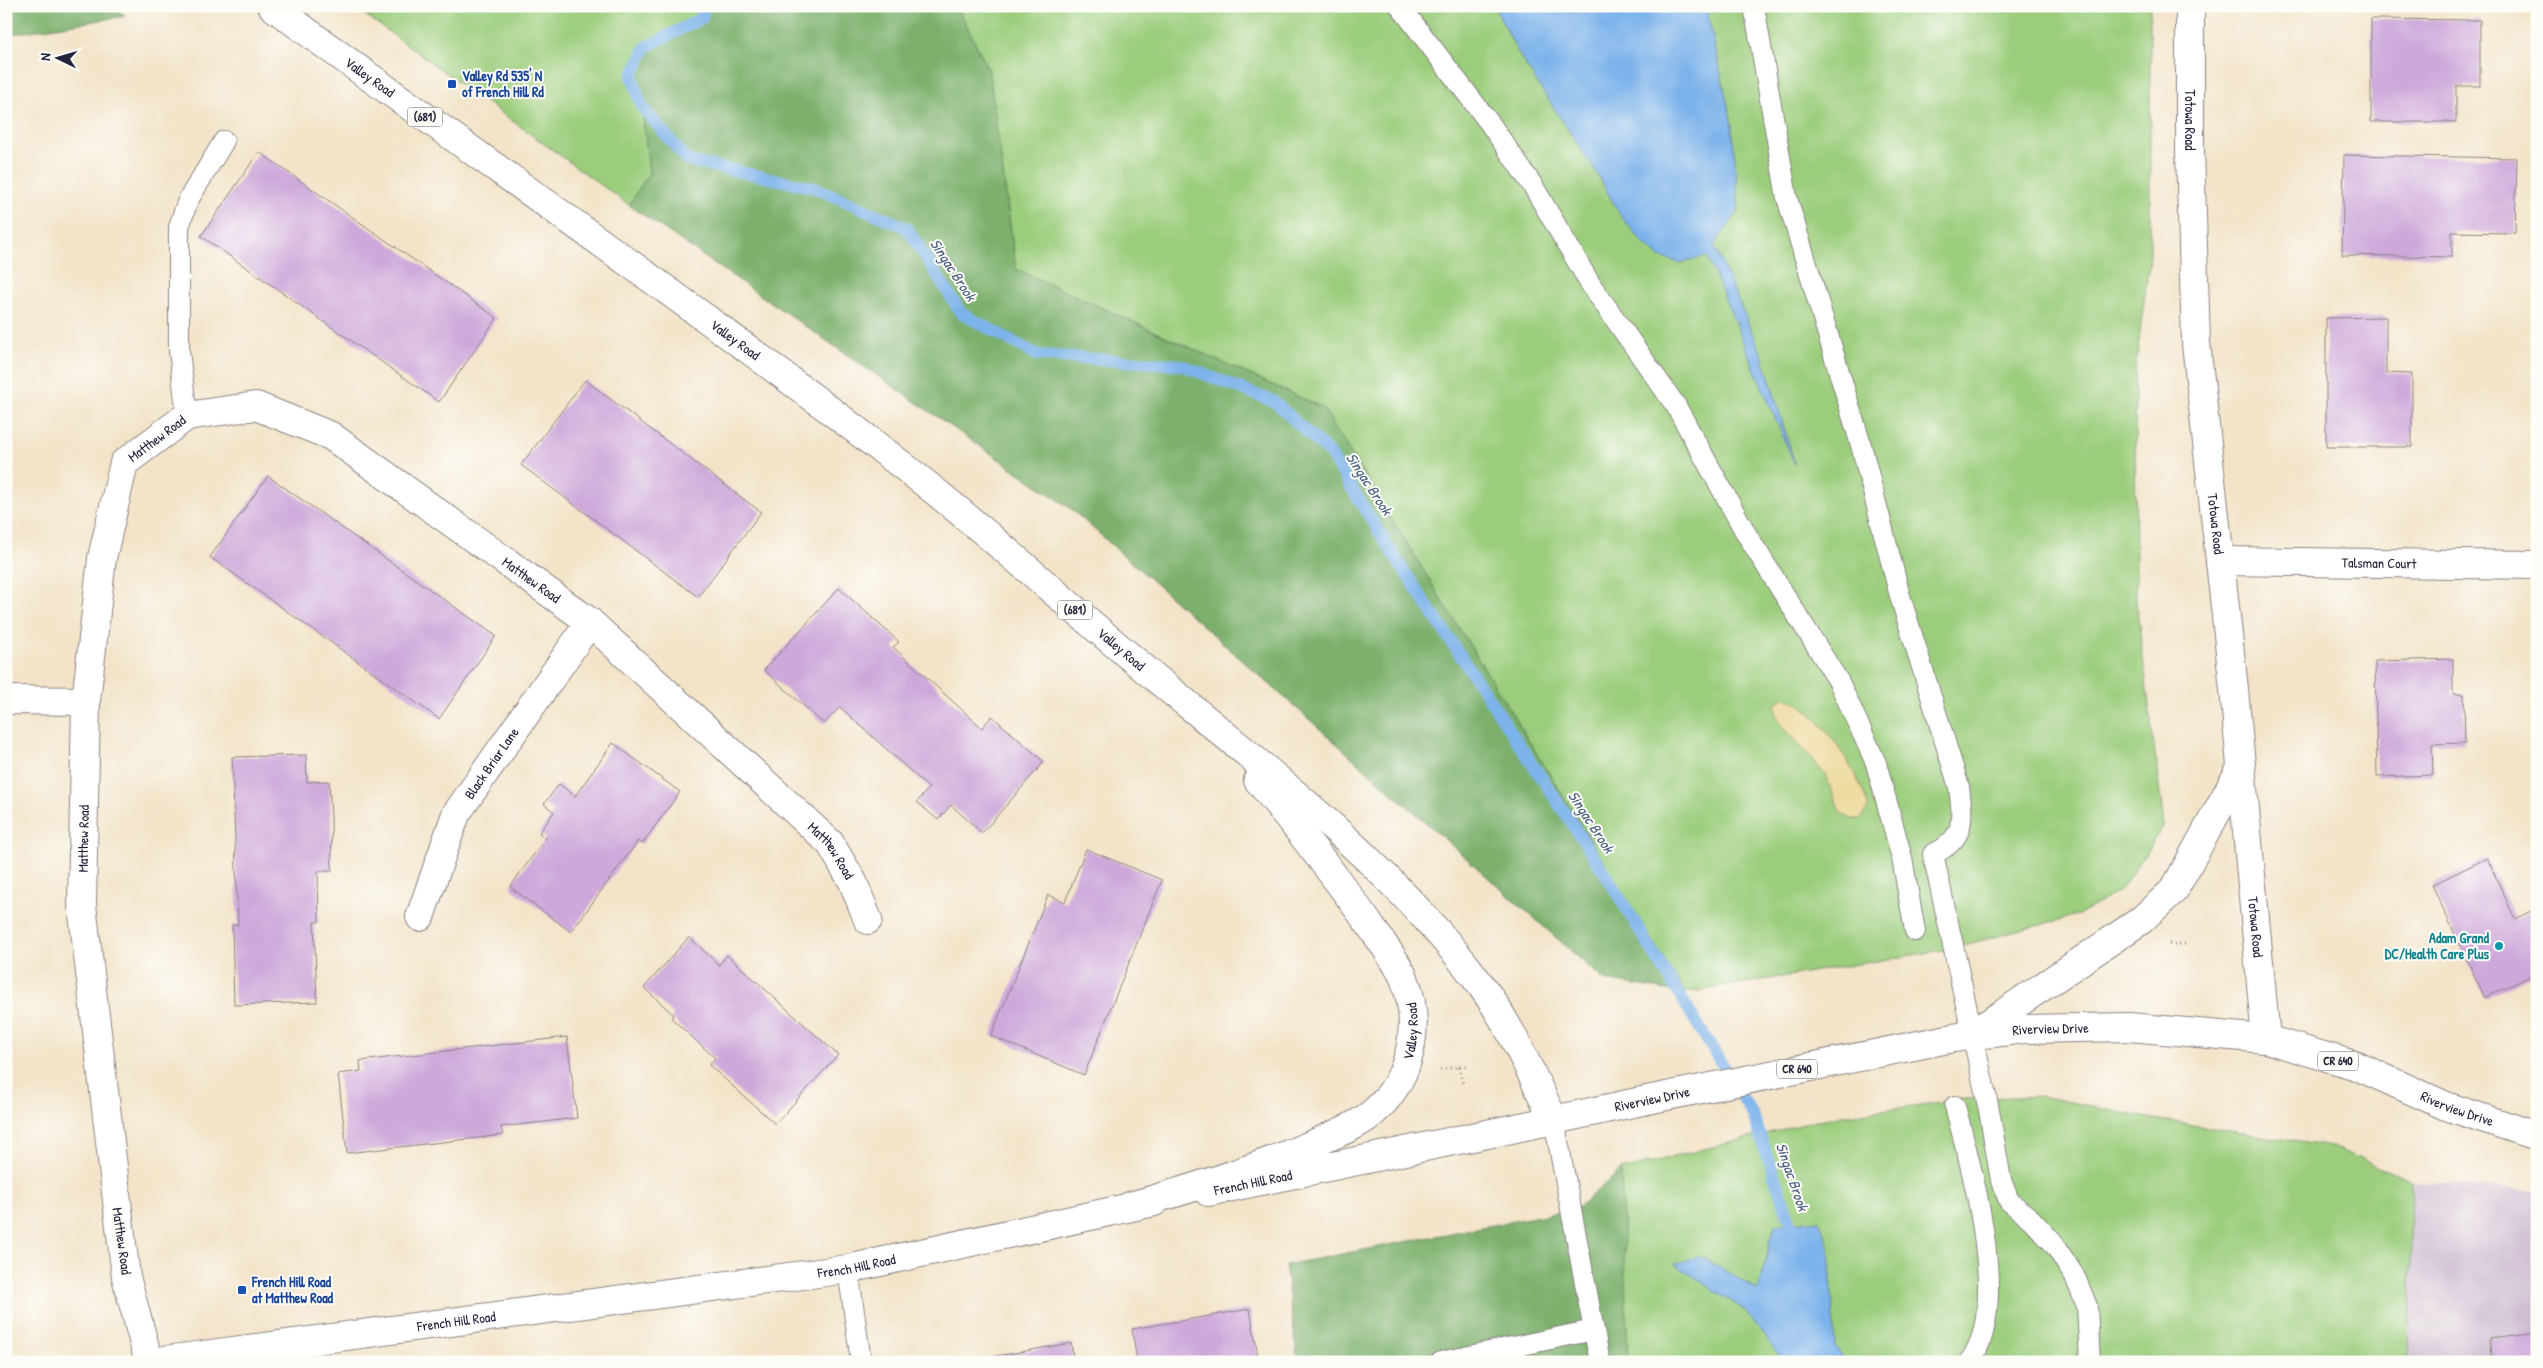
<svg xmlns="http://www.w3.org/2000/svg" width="2543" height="1368" font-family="'Patrick Hand',sans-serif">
	<rect width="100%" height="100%" fill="#fdfcf7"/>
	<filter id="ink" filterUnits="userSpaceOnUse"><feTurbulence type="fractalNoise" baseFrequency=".02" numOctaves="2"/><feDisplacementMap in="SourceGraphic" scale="10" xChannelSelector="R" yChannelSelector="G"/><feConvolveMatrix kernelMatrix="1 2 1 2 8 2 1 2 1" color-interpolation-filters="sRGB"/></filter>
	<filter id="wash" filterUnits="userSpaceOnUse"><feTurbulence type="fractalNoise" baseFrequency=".0096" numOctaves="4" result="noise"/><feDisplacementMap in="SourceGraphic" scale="20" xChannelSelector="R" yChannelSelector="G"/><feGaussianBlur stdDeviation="1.12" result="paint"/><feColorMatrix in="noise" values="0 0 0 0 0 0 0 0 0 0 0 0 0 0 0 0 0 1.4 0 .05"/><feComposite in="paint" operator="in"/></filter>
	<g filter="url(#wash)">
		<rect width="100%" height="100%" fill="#f3e4c9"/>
		<polygon fill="#cebed1" points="2412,1181 2537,1191 2537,1362 2409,1362"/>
		<g fill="#9bcd7c" stroke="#5e785c">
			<polygon points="353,6 705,6 702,18 646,47 632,76 642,107 649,173 629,205"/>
			<polygon points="957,6 2150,6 2150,256 2135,370 2136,602 2164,825 2121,890 2078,915 1949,949 1685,993 1323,408 1016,269 989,71"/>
			<polygon points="2041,1096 2148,1118 2332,1147 2412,1181 2409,1362 1628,1362 1621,1170 1832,1117 1964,1099"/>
		</g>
		<g fill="#7cb06c" stroke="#4f6954">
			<polygon points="6,6 113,6 126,16 6,35"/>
			<polygon points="705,6 957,6 989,71 1016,269 1323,408 1685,993 1604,980 1070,508 629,205 649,173 642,107 632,76 646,47 702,18"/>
			<polygon points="1621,1170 1628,1362 1298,1362 1285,1265 1576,1209"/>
		</g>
		<path fill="#eeda9e" stroke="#887e6c" d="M 1785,698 C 1815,703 1863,778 1868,808 L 1860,819 L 1851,819 L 1840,812 L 1825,774 L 1779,722 L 1775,706 L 1778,701 Z"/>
		<g fill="#7db3eb" stroke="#506a93">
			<polygon points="1494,6 1706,6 1732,124 1739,211 1714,245 1763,357 1795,465 1707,256 1680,263 1660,257 1643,243 1621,216 1594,169 1521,58"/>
			<polygon points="1819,1220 1829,1247 1835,1346 1847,1362 1784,1362 1746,1311 1675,1264 1699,1256 1758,1290 1775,1225"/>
		</g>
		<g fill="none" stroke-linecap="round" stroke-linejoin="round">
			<polyline stroke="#7db3eb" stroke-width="12" points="705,6 702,18 646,47 632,76 642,107 688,161 816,188 907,228 961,313 1037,355 1181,365 1275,402 1330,454 1393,554 1604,872 1753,1115 1796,1238"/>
		</g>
		<g id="blocks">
			<g fill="#cea8da">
				<polygon points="2371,19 2480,20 2480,86 2456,86 2456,122 2371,122"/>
				<polygon points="259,152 497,318 439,402 201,236"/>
				<polygon points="2344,155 2517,158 2515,233 2452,232 2452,257 2342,255"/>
				<polygon points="2386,317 2386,373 2412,374 2412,447 2326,447 2326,318"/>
				<polygon points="585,380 761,512 698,597 521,465"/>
				<polygon points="268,476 496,636 439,719 210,557"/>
				<polygon points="839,588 899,642 893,647 982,728 992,716 1044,762 982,833 951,805 938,820 917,802 929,788 840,707 824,724 764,670"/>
				<polygon points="2453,659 2453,694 2464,694 2465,743 2432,744 2433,775 2377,777 2375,661"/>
				<polygon points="613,743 680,792 642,844 638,841 571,932 510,887 546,838 539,833 554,812 544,804 559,784 575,796"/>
				<polygon points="306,755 307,782 329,781 331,817 332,871 318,871 319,922 314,922 317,1002 234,1005 232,925 238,925 232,757"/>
				<polygon points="1086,849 1162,880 1084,1075 991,1036 1048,895 1065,902"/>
				<polygon points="2487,858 2515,919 2535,909 2537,912 2537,973 2485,998 2432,885"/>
				<polygon points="689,937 719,965 727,955 838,1055 775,1124 709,1065 715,1058 671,1018 674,1015 644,988"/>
				<polygon points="567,1037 577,1118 501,1127 503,1135 347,1153 338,1074 361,1071 360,1061"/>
				<polygon points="1250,1309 1259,1362 1137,1362 1132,1329"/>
				<polygon points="2537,1332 2537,1362 2493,1362 2490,1338"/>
				<polygon points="1071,1343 1074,1362 968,1362 968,1361"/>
			</g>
		</g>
	</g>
	<g filter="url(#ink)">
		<use href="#blocks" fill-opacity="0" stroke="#8a8382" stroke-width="1"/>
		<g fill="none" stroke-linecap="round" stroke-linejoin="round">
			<defs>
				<g id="service">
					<polyline points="1400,6 1491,125 1533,186 1591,285 1676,406 1747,535 1839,682 1876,763 1902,858 1915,931"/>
					<path d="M 1754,6 L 1787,198 L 1861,445 L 1900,596 L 1959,787 C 1963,819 1966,839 1933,854 L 1989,1110 L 2001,1180 L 2009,1201 L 2032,1220 L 2054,1244 L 2075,1277 L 2087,1306 L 2090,1362"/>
					<polyline points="187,416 179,351 179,227 188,200 224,141"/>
					<path d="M 1955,1106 C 1971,1167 2012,1308 1969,1362"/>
					<polyline points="1554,1120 1600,1362"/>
					<polyline points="848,1269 861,1362"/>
					<polyline points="1441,1362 1594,1330"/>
				</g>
				<g id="minor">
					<path id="s1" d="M 2220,561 L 2537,565"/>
					<polyline points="6,700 86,701"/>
					<path id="s2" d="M 420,917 L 456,814 L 590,622"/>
					<path id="s3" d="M 149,1362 L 126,1277 L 82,905 L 86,701 L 102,558 L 124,463 L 187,416 L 256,406 L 331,436 L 590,622 L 830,843 L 853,882 L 868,920"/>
				</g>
				<g id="secondary">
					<path id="s4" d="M 2190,6 L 2190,150 L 2196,343 L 2234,689 L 2266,1039"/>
					<path id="s5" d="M 1208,1192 L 1554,1120"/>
					<path id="s6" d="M 151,1362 L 848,1269 L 1154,1202"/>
				</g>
				<g id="primary">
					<path id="s7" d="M 272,6 C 485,163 704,311 912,473 C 984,529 1052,591 1122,650 C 1243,752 1386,857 1480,984 C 1511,1025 1531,1074 1554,1120 L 1642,1101"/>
					<polyline points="1974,1033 2140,921 2174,890 2241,768"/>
					<path id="s8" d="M 1953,1038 L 2024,1029 L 2129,1027 L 2266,1039 L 2357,1066 L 2446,1106 L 2537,1136"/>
					<path id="s9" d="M 1130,1206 C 1195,1188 1258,1168 1320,1141 C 1339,1132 1360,1125 1376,1110 C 1412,1076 1422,1024 1404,978 C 1395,958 1379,939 1367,921 C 1332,872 1296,826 1258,780"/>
				</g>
			</defs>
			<use href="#service" stroke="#8a8382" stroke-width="22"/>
			<use href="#minor" stroke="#8a8382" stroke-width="30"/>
			<use href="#secondary" stroke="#8a8382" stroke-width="30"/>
			<use href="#primary" stroke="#8a8382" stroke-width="30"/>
			<g stroke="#8a8382" stroke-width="3" stroke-dasharray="1 4" stroke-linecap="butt">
				<polyline points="2169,944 2188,944"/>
				<polyline points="1459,1067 1463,1085"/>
				<polyline points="1440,1070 1467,1065"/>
			</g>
			<use href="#service" stroke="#fff" stroke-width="20"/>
			<use href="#minor" stroke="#fff" stroke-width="28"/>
			<use href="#secondary" stroke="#fff" stroke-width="28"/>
			<use href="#primary" stroke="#fff" stroke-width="28"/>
			<defs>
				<polyline id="primary-bridge" points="1642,1101 1953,1038"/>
			</defs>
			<use href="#primary-bridge" stroke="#8a8382" stroke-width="30" stroke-linecap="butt"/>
			<use href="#primary-bridge" stroke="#fff" stroke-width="28"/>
		</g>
	</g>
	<g fill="#1a4fb4" stroke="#fdfcf7" stroke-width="2">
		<rect x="447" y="79" width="10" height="10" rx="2.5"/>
		<rect x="237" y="1285" width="10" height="10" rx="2.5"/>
	</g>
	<circle fill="#0f9aa8" stroke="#fdfcf7" stroke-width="2" cx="2499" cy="946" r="5"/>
	<g text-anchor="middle" stroke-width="4" stroke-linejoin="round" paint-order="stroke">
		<g fill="#fdfcf7" stroke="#646373" stroke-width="1">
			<rect x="407.5" y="107.5" width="35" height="19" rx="4"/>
			<rect x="1057.5" y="600.5" width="35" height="19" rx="4"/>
			<rect x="2318" y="1051.5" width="40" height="19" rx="4"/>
			<rect x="1777" y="1059.5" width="40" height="19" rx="4"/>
		</g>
		<g font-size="12" font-weight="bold" fill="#22223b">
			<text x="425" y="121">(681)</text>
			<text x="1075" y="614">(681)</text>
			<text x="2338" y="1065">CR 640</text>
			<text x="1797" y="1073">CR 640</text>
		</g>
		<g font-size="14" font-weight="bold" fill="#164399" stroke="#fdfcf7" text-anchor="start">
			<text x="462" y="81">Valley Rd 535' N<tspan x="462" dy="16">of French Hill Rd</tspan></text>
			<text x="252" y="1287">French Hill Road<tspan x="252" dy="16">at Matthew Road</tspan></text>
		</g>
		<g font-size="14" fill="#22223b" stroke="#fdfcf7">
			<text dy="5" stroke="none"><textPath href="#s7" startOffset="121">Valley Road</textPath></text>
			<text dy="5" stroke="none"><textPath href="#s4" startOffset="114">Totowa Road</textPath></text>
			<text dy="5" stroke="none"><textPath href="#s7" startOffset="571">Valley Road</textPath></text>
			<text dy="5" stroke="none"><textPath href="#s3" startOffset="949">Matthew Road</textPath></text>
			<text dy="5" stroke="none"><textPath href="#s4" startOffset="519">Totowa Road</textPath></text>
			<text dy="5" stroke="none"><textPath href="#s1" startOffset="159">Talsman Court</textPath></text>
			<text dy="5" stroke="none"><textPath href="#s3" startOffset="1384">Matthew Road</textPath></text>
			<text dy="5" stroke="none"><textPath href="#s7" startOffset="1066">Valley Road</textPath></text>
			<text dy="5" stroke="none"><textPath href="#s2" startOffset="171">Black Briar Lane</textPath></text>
			<text dy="5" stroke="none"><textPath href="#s3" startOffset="529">Matthew Road</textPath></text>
			<text dy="5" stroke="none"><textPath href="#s3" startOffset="1789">Matthew Road</textPath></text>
			<text dy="5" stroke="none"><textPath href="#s4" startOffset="924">Totowa Road</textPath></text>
			<text dy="5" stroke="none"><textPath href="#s8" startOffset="98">Riverview Drive</textPath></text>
			<text dy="5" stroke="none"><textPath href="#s9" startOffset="354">Valley Road</textPath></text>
			<text transform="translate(1652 1099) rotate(-12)" y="5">Riverview Drive</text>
			<text dy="5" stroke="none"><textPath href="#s8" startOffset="518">Riverview Drive</textPath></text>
			<text dy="5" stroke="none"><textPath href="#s5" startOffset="46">French Hill Road</textPath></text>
			<text transform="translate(122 1241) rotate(82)" y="5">Matthew Road</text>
			<text dy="5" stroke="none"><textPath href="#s6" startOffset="712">French Hill Road</textPath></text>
			<text dy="5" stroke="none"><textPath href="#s6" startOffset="308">French Hill Road</textPath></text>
		</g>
		<g font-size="14" font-weight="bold" fill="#0d838f" stroke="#fdfcf7" text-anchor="end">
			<text x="2489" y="943">Adam Grand<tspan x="2489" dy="16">DC/Health Care Plus</tspan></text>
		</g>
		<g font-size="15" font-style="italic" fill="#465c81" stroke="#fdfcf7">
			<text transform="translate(953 270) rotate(57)" y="5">Singac Brook</text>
			<text transform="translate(1369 484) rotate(57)" y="5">Singac Brook</text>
			<text transform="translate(1591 822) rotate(57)" y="5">Singac Brook</text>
			<text transform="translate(1792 1177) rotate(71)" y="5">Singac Brook</text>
		</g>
	</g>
	<rect width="2543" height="1368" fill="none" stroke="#fdfcf7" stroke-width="25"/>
	<g transform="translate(58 58) rotate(275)" stroke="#fdfcf7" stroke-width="4" paint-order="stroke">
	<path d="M0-4L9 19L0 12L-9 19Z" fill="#22223b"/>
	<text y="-8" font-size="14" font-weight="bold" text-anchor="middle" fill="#22223b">N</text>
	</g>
</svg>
